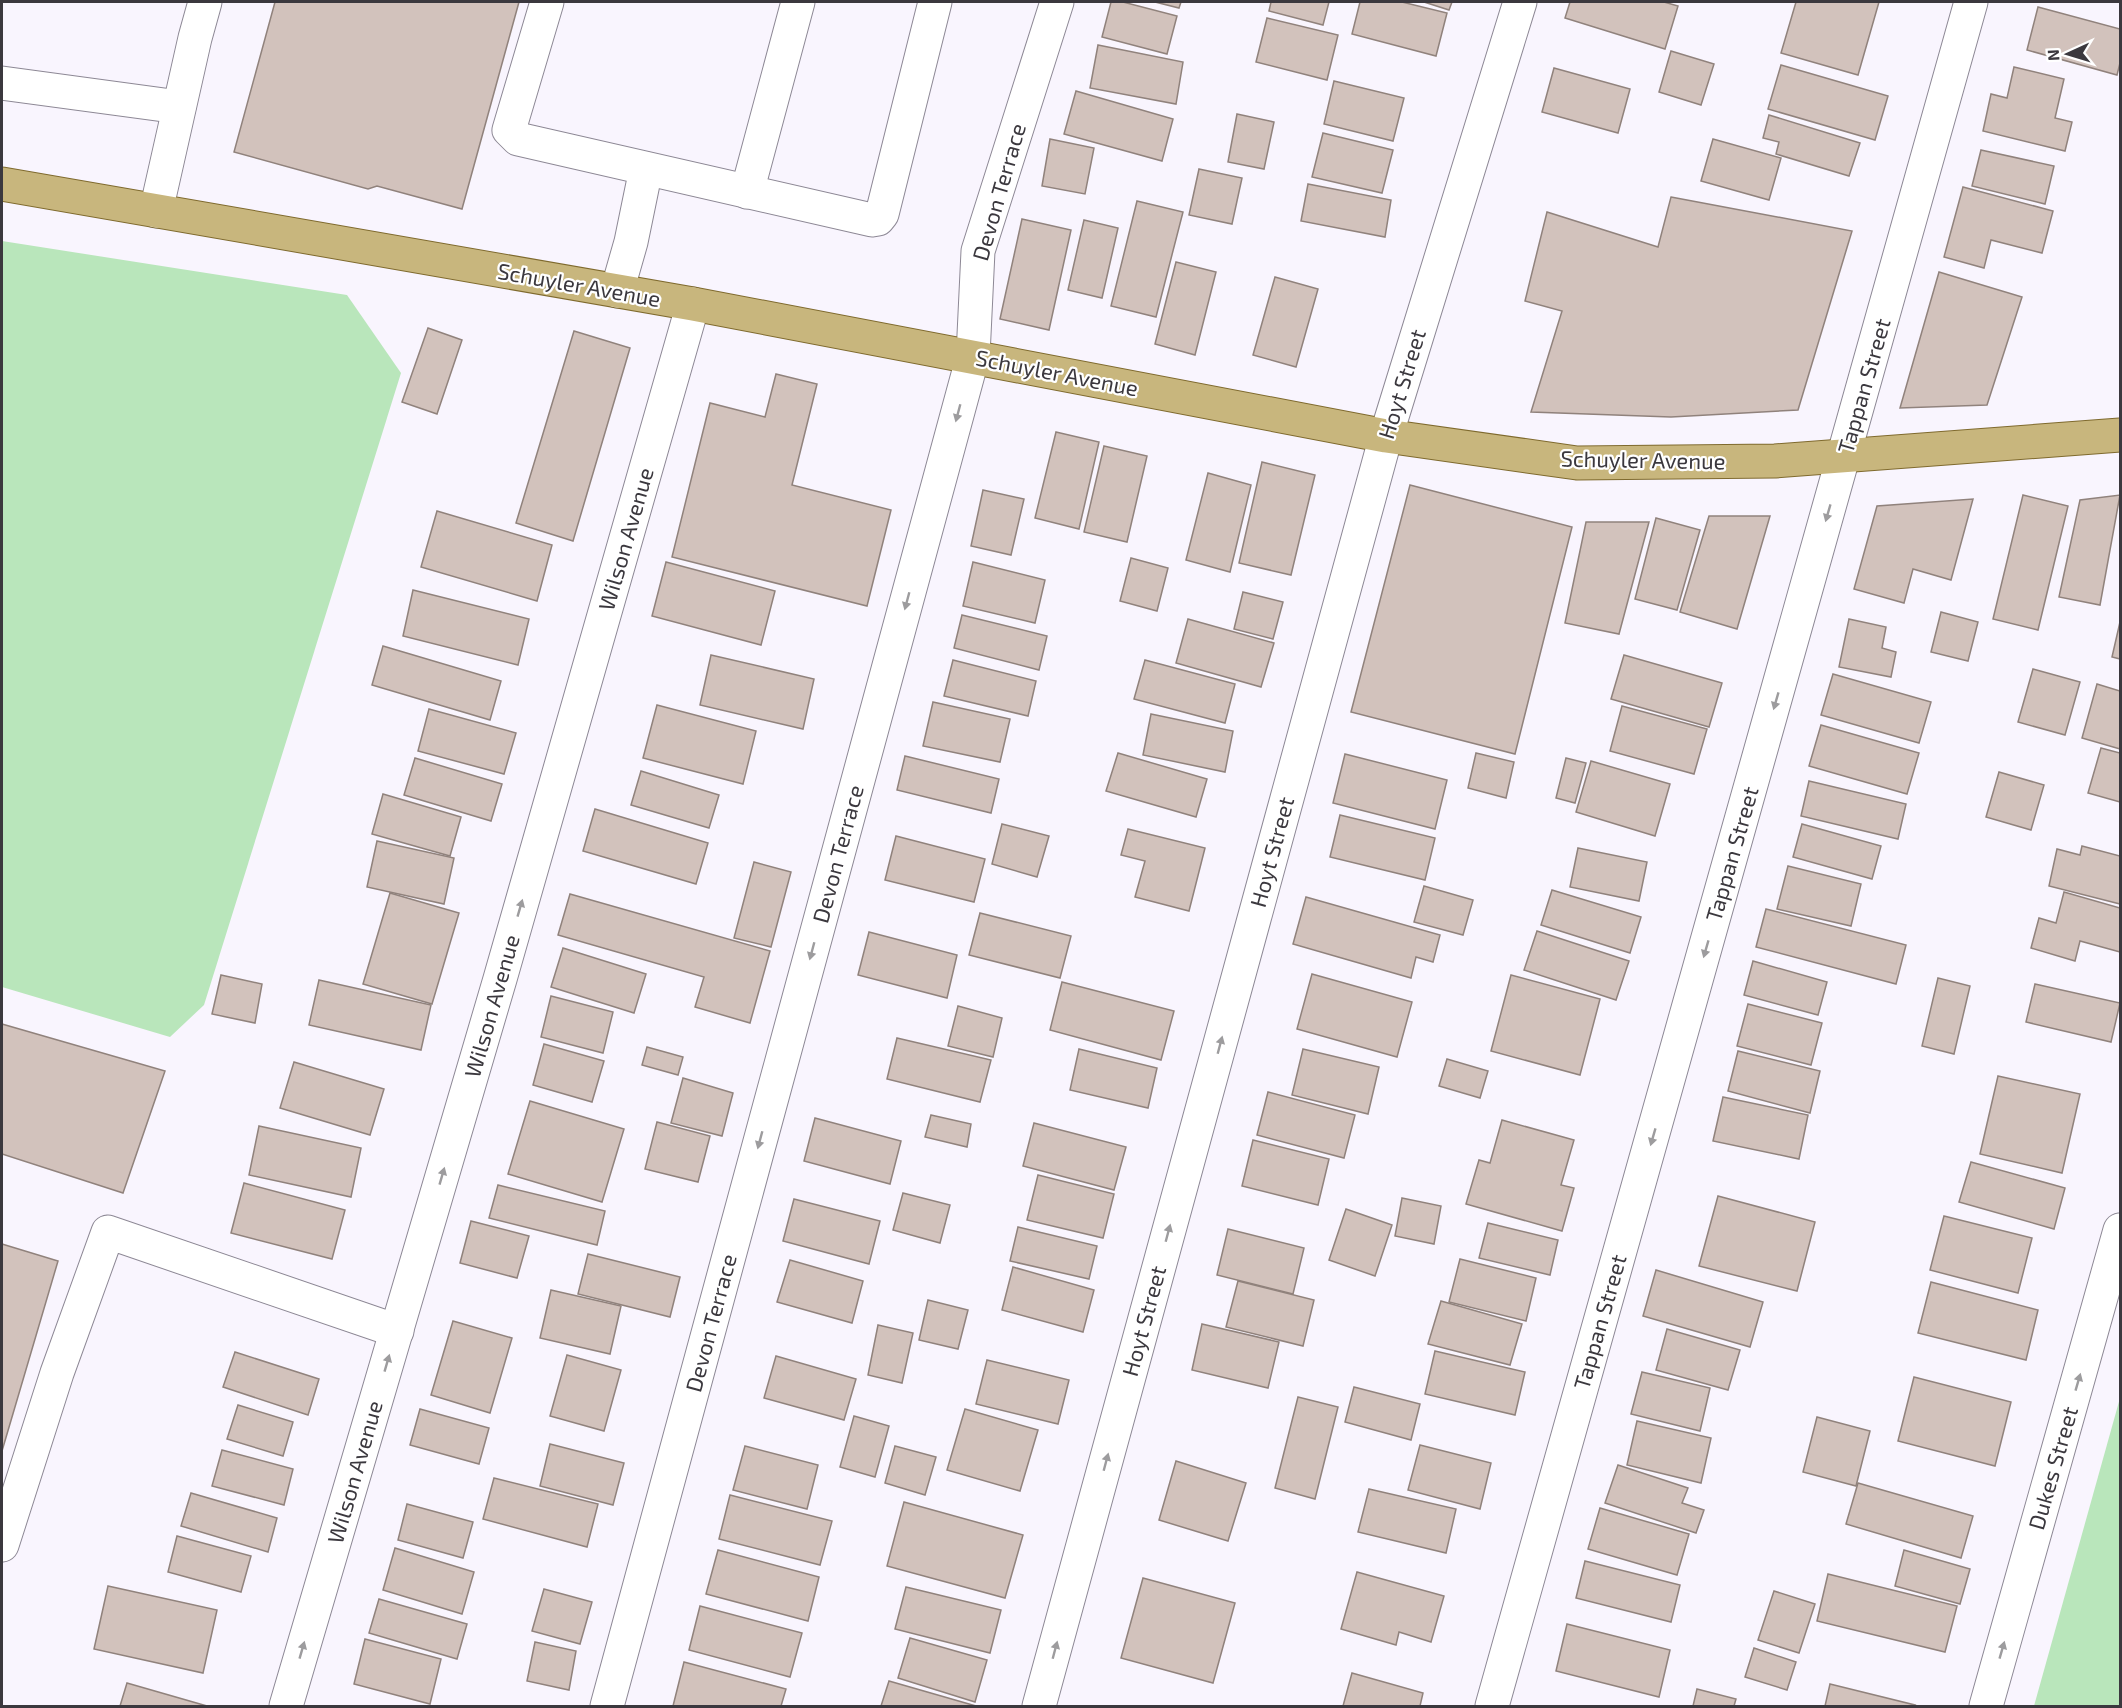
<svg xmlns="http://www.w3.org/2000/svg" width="2122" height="1708" font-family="'Exo 2',sans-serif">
	<rect width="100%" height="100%" fill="#f9f5fe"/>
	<g fill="#b9e6bb">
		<polygon points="2,241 347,295 401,373 204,1005 170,1037 2,987"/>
		<polygon points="2120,1398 2120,1706 2034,1706"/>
	</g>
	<g fill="#d2c2bc" stroke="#90827c" stroke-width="1.5">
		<polygon points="275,2 519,2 462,209 377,186 368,189 234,152"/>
		<polygon points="1111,2 1123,2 1177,16 1167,54 1102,37"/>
		<polygon points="1155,2 1181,2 1179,8"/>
		<polygon points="1271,2 1329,2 1323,25 1269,11"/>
		<polygon points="1360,2 1402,2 1447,13 1436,56 1352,34"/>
		<polygon points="1424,2 1452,2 1449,10"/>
		<polygon points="1570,2 1664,2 1678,6 1665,49 1565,18"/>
		<polygon points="1796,2 1879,2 1858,75 1781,53"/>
		<polygon points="2038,7 2120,29 2120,63 2117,75 2027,50"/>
		<polygon points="1267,18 1338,35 1327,80 1256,62"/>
		<polygon points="1098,45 1183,62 1176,104 1090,88"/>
		<polygon points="1671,51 1714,64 1701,105 1659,92"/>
		<polygon points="1781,65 1888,96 1875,140 1768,109"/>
		<polygon points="2014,67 2064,79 2055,118 2072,122 2065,151 1983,131 1991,94 2007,98"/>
		<polygon points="1554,68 1630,89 1618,133 1542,112"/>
		<polygon points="1334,81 1404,98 1393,141 1324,124"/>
		<polygon points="1076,91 1173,119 1162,161 1064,134"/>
		<polygon points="1237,114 1274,122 1264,169 1228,162"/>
		<polygon points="1769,115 1860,143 1849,176 1776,154 1779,142 1763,138"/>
		<polygon points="1323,133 1393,150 1382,193 1312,177"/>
		<polygon points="1050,139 1094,148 1085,194 1042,186"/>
		<polygon points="1713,139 1781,158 1769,200 1701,181"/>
		<polygon points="1981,150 2054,166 2045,204 1972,186"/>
		<polygon points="1199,169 1242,178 1232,224 1189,215"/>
		<polygon points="1308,184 1391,200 1385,237 1301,221"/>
		<polygon points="1963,187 2053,211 2042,253 1991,240 1984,268 1944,257"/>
		<polygon points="1671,197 1852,231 1798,410 1671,417 1531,412 1562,311 1525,301 1547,212 1658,247"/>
		<polygon points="1137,201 1183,212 1156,317 1111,306"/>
		<polygon points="1022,219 1071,230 1049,330 1000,319"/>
		<polygon points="1084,220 1118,228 1102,298 1068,290"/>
		<polygon points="1176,262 1216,272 1195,355 1155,344"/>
		<polygon points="1939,272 2022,297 1987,405 1900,408"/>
		<polygon points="1275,277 1318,289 1296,367 1253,355"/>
		<polygon points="428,328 462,340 437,414 402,402"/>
		<polygon points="574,331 630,348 573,541 516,523"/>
		<polygon points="776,374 817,384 792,485 891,510 867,606 672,557 710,403 765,417"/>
		<polygon points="1056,432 1099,442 1079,529 1035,518"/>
		<polygon points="1104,446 1147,456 1127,542 1084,532"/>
		<polygon points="1262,462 1315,475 1291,575 1239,563"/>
		<polygon points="1208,473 1251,485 1230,572 1186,560"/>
		<polygon points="1410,485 1572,527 1515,754 1351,712"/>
		<polygon points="983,490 1024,499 1011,555 971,546"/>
		<polygon points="2023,495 2068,506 2038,630 1993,619"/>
		<polygon points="2120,495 2100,605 2059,597 2080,500"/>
		<polygon points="1973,499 1951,580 1913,569 1904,603 1854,589 1877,506"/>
		<polygon points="437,511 552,545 537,601 421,567"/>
		<polygon points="1709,516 1770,516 1737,629 1680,612"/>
		<polygon points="1656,518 1700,530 1677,610 1635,599"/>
		<polygon points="1586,522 1649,522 1619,634 1565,623"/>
		<polygon points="1131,558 1168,568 1157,611 1120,601"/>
		<polygon points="666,562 775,591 761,645 652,616"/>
		<polygon points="973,562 1045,580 1035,623 963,606"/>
		<polygon points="413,590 529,619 518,665 403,636"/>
		<polygon points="1243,592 1283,602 1273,639 1234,629"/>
		<polygon points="1941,612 1978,622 1968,661 1931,652"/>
		<polygon points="962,615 1047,636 1039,670 954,648"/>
		<polygon points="1188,619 1274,643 1261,687 1176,663"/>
		<polygon points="1849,619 1886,627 1882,648 1896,652 1891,677 1839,667"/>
		<polygon points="2120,622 2120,659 2112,657"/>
		<polygon points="383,646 501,681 490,720 372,685"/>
		<polygon points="711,655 814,679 803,729 700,705"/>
		<polygon points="1624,655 1722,683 1709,727 1611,699"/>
		<polygon points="953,660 1036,681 1028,716 944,696"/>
		<polygon points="1145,660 1235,684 1225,723 1134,699"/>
		<polygon points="2033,669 2080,682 2065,735 2018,722"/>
		<polygon points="1833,674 1931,702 1919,743 1821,715"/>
		<polygon points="2097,684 2120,691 2120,749 2082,738"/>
		<polygon points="933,702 1010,719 1000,762 923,746"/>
		<polygon points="657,705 756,731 743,784 643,758"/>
		<polygon points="1622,706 1707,729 1694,774 1610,751"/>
		<polygon points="429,709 516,733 504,774 418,751"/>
		<polygon points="1151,714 1233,731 1225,772 1143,755"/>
		<polygon points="1821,725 1919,753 1907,794 1809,766"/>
		<polygon points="2101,748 2120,753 2120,802 2088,793"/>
		<polygon points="1118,753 1207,779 1196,817 1106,791"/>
		<polygon points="1476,753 1514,762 1506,798 1468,788"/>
		<polygon points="1345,754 1447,780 1435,829 1333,803"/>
		<polygon points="905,756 999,779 991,813 897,790"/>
		<polygon points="415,758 502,784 491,821 404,795"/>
		<polygon points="1566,758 1586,763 1575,803 1556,798"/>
		<polygon points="1591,761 1670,784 1655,836 1576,812"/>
		<polygon points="641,771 719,795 709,828 631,805"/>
		<polygon points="1999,772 2044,785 2031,830 1986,817"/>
		<polygon points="1809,781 1906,804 1898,839 1801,816"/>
		<polygon points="383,794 461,817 450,856 372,834"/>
		<polygon points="595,809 708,843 696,884 583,851"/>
		<polygon points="1340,815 1435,838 1425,880 1330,857"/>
		<polygon points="1002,824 1049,836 1037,877 992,864"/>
		<polygon points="1802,824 1881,846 1872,879 1793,857"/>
		<polygon points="1128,829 1205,848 1189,911 1135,897 1145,861 1121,855"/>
		<polygon points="896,836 985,859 974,902 885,880"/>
		<polygon points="377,841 454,858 444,904 367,887"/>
		<polygon points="2082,846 2120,856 2120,904 2049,886 2057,849 2080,855"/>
		<polygon points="1578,848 1647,862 1639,901 1570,887"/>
		<polygon points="754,862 791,872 771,947 734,938"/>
		<polygon points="1788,866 1861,884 1851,926 1777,909"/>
		<polygon points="1424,886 1473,900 1463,935 1414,922"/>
		<polygon points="1552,890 1641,917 1630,953 1541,925"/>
		<polygon points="2064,892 2120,908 2120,952 2080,941 2075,961 2031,948 2039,918 2056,923"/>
		<polygon points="390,893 459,913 432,1004 363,984"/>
		<polygon points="570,894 770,951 750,1023 695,1007 704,977 558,935"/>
		<polygon points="1306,897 1440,935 1433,962 1416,957 1411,978 1293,944"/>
		<polygon points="1766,909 1906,945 1896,984 1756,947"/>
		<polygon points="980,913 1071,936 1060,978 969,955"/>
		<polygon points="1537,931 1629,961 1616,1000 1524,970"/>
		<polygon points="869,932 957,955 947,998 858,975"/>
		<polygon points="563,948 646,974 634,1013 551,987"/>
		<polygon points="1753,961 1827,982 1818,1015 1744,995"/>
		<polygon points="1312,974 1412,1002 1397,1057 1297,1029"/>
		<polygon points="221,975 262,984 255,1023 212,1014"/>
		<polygon points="1511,975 1600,999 1580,1075 1491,1051"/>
		<polygon points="1938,978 1970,986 1954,1054 1922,1046"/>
		<polygon points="319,980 431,1005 421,1050 309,1025"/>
		<polygon points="1062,982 1174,1011 1161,1060 1050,1030"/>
		<polygon points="2035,984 2120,1003 2111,1042 2026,1022"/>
		<polygon points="551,996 613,1012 603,1053 541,1037"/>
		<polygon points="1748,1004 1822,1023 1811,1065 1737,1046"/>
		<polygon points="958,1006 1002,1018 993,1057 948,1046"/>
		<polygon points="2,1024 165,1071 123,1193 2,1154"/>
		<polygon points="897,1038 991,1060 980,1102 887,1079"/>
		<polygon points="544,1044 604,1061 592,1102 533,1085"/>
		<polygon points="647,1047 683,1057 678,1075 642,1065"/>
		<polygon points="1079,1049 1157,1068 1148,1108 1070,1090"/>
		<polygon points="1303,1049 1379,1067 1368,1114 1292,1095"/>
		<polygon points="1738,1051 1820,1071 1810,1113 1728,1091"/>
		<polygon points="1447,1059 1488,1071 1480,1098 1439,1086"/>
		<polygon points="294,1062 384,1089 370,1135 280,1108"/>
		<polygon points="1998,1076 2080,1094 2062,1173 1980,1154"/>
		<polygon points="683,1078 733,1093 722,1136 671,1123"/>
		<polygon points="1268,1092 1355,1115 1344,1158 1257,1135"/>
		<polygon points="1723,1097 1808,1115 1799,1159 1713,1141"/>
		<polygon points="530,1101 624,1129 602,1202 508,1174"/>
		<polygon points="931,1115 971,1124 967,1147 925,1137"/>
		<polygon points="815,1118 901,1141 890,1184 804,1161"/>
		<polygon points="1502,1120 1574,1140 1561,1185 1574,1188 1562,1231 1466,1204 1479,1160 1490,1163"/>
		<polygon points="657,1122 710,1136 698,1182 645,1169"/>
		<polygon points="1034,1123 1126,1147 1114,1190 1023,1166"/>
		<polygon points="259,1126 361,1148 351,1197 249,1175"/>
		<polygon points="1253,1140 1329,1159 1318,1205 1242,1186"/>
		<polygon points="1971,1162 2065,1188 2054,1229 1959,1202"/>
		<polygon points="1038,1175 1114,1194 1103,1238 1027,1220"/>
		<polygon points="244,1183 345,1210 332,1259 231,1233"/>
		<polygon points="498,1185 605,1211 597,1245 489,1218"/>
		<polygon points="903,1193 950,1205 940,1243 893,1230"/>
		<polygon points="1718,1196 1815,1222 1797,1291 1699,1266"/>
		<polygon points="1402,1198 1441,1206 1434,1244 1395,1236"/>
		<polygon points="794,1199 880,1221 869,1264 783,1241"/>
		<polygon points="1346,1209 1392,1225 1375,1276 1329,1260"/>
		<polygon points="1944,1216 2032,1238 2018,1293 1930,1270"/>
		<polygon points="471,1221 529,1236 517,1278 460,1263"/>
		<polygon points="1488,1223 1558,1240 1550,1275 1479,1258"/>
		<polygon points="1018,1227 1097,1246 1089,1279 1010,1261"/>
		<polygon points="1228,1229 1304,1248 1293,1294 1217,1275"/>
		<polygon points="2,1244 58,1261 2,1451"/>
		<polygon points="588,1254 680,1277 670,1317 578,1294"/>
		<polygon points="1460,1259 1536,1278 1526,1321 1449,1302"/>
		<polygon points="790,1260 863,1281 852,1323 777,1302"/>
		<polygon points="1013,1267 1094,1290 1083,1332 1002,1310"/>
		<polygon points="1656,1270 1763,1302 1750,1347 1643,1316"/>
		<polygon points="1238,1281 1314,1300 1303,1346 1226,1327"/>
		<polygon points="1931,1282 2038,1310 2026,1360 1918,1333"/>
		<polygon points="551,1290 621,1306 610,1354 540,1338"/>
		<polygon points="928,1300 968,1310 958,1349 919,1340"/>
		<polygon points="1441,1301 1522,1324 1510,1365 1428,1344"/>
		<polygon points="453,1321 512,1338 490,1413 431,1395"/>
		<polygon points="1202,1324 1279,1342 1268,1388 1192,1370"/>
		<polygon points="878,1325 913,1333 902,1383 868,1375"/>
		<polygon points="1667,1329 1740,1350 1728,1390 1656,1370"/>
		<polygon points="1435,1351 1525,1372 1515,1415 1425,1394"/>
		<polygon points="235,1352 319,1379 308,1415 223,1387"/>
		<polygon points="567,1355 621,1370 604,1431 550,1416"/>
		<polygon points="776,1356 856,1379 844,1420 764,1398"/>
		<polygon points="987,1360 1069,1380 1058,1424 976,1404"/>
		<polygon points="1642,1372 1710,1388 1700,1431 1631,1414"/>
		<polygon points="1914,1377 2011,1402 1995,1466 1898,1441"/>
		<polygon points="1354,1387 1420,1404 1411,1440 1345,1422"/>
		<polygon points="1298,1397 1338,1407 1315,1499 1275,1488"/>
		<polygon points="238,1405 293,1422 283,1456 227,1439"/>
		<polygon points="420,1409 489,1428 479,1464 410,1445"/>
		<polygon points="965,1409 1038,1430 1020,1491 947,1470"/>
		<polygon points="854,1416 889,1426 875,1477 840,1467"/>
		<polygon points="1817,1417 1870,1431 1856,1486 1803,1472"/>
		<polygon points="1637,1421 1711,1438 1701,1483 1627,1465"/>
		<polygon points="550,1444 624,1463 613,1505 540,1486"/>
		<polygon points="1420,1445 1491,1463 1480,1509 1408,1490"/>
		<polygon points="745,1446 818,1465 807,1509 733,1490"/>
		<polygon points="895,1446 936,1457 925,1495 885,1483"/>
		<polygon points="222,1450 293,1469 284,1505 212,1486"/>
		<polygon points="1176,1461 1246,1483 1228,1541 1159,1520"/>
		<polygon points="1618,1465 1688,1488 1682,1503 1704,1510 1696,1533 1605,1503"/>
		<polygon points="494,1478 598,1504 587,1547 483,1519"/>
		<polygon points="1858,1483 1973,1516 1961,1558 1846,1524"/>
		<polygon points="1369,1489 1456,1509 1446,1553 1358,1532"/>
		<polygon points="191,1493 277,1518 268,1552 181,1526"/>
		<polygon points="730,1495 832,1521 820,1565 719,1539"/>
		<polygon points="904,1502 1023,1535 1005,1598 887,1566"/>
		<polygon points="407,1504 473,1522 463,1558 398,1540"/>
		<polygon points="1600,1508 1689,1534 1677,1575 1588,1549"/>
		<polygon points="177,1536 251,1556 241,1592 168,1572"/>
		<polygon points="395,1548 474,1572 462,1614 383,1590"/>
		<polygon points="718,1550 819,1577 808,1621 706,1594"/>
		<polygon points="1904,1550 1970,1569 1960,1604 1895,1586"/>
		<polygon points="1585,1561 1680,1585 1671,1622 1576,1598"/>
		<polygon points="1357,1572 1444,1596 1431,1642 1399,1632 1396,1645 1341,1629"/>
		<polygon points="1828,1574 1957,1606 1945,1652 1817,1621"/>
		<polygon points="1143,1578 1235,1603 1213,1683 1121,1658"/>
		<polygon points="108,1586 217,1610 203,1673 94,1649"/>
		<polygon points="906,1587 1001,1610 990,1653 895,1629"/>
		<polygon points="544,1589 592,1602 580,1644 532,1631"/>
		<polygon points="1774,1591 1815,1604 1799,1653 1758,1640"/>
		<polygon points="379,1599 467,1624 457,1659 369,1633"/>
		<polygon points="700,1606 802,1633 790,1677 689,1650"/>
		<polygon points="1567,1624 1670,1650 1659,1697 1556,1671"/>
		<polygon points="910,1638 987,1660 975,1702 898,1678"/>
		<polygon points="365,1639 441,1659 430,1704 354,1684"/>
		<polygon points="535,1642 576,1651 569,1690 527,1681"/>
		<polygon points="1754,1648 1796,1662 1787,1690 1745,1677"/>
		<polygon points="684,1662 786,1689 781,1706 673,1706"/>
		<polygon points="1352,1673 1423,1693 1420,1706 1343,1706"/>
		<polygon points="889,1681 976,1706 881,1706"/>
		<polygon points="127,1683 207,1706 120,1706"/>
		<polygon points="1830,1684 1915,1705 1914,1706 1825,1706"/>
		<polygon points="1697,1689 1736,1699 1734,1706 1693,1706"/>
	</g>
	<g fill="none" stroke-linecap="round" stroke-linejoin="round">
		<defs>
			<g id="minor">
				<polyline points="547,2 509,130 518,139 872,220 878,219 882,214 935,2"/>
				<polyline points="2,83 179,107"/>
				<polyline points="747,192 798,2"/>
				<polyline points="156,211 195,38 205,2"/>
				<polyline points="617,291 631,242 646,169"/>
				<polyline points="2,1545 57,1373 108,1232 397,1331"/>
				<polyline points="286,1706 500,979 693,304"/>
				<polyline points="607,1706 973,356 978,251 1057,2"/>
				<polyline points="1039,1706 1386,436 1520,2"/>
				<polyline points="1492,1706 1971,2"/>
				<polyline points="1986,1706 2120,1230"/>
			</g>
			<polyline id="major" points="2,184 693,304 1386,436 1577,463 1775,461 2120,435"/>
		</defs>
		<use href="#minor" stroke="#8d8895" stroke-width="35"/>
		<use href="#major" stroke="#7f6a2e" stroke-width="35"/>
		<use href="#minor" stroke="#fff" stroke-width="33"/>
		<use href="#major" stroke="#c8b67d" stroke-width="33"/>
	</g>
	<defs><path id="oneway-solid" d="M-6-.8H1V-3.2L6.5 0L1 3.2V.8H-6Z" transform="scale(1.5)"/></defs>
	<g fill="#9d9c9e">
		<use href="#oneway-solid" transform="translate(958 413) rotate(105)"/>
		<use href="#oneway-solid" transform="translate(1828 513) rotate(106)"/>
		<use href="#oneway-solid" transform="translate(907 601) rotate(105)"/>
		<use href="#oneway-solid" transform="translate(1776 701) rotate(106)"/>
		<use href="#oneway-solid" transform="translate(520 908) rotate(-74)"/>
		<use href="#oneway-solid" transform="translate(1706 949) rotate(106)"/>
		<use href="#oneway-solid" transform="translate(812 951) rotate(105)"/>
		<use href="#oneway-solid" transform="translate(1220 1045) rotate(-75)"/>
		<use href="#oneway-solid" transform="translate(1653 1137) rotate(106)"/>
		<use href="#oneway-solid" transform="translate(760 1140) rotate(105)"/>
		<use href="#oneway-solid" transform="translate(442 1176) rotate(-74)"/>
		<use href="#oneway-solid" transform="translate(1168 1233) rotate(-75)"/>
		<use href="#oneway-solid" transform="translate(387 1363) rotate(-74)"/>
		<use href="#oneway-solid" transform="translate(2078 1382) rotate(-74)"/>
		<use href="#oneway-solid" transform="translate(1106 1462) rotate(-75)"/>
		<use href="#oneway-solid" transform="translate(302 1650) rotate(-74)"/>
		<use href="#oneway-solid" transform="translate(1055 1650) rotate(-75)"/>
		<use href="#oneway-solid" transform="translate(2002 1650) rotate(-74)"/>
	</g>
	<g text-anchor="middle" stroke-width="4.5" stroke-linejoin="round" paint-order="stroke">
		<g font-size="22" fill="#3b383e" stroke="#fff">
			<text transform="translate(999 192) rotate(-74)" y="8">Devon Terrace</text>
			<text transform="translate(579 285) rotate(10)" y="8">Schuyler Avenue</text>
			<text transform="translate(1057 373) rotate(11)" y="8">Schuyler Avenue</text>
			<text transform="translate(1402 384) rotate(-73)" y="8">Hoyt Street</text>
			<text transform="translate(1864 386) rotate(-74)" y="8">Tappan Street</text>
			<text transform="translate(1643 460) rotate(1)" y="8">Schuyler Avenue</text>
			<text transform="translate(626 539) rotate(-74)" y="8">Wilson Avenue</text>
			<text transform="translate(1272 852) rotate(-75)" y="8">Hoyt Street</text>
			<text transform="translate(838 854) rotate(-75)" y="8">Devon Terrace</text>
			<text transform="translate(1732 854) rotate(-74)" y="8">Tappan Street</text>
			<text transform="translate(492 1006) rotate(-74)" y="8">Wilson Avenue</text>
			<text transform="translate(1144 1321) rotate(-75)" y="8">Hoyt Street</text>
			<text transform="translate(1600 1322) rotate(-74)" y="8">Tappan Street</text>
			<text transform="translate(711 1323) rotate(-75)" y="8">Devon Terrace</text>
			<text transform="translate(2053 1468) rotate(-74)" y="8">Dukes Street</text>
			<text transform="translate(355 1472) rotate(-74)" y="8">Wilson Avenue</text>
		</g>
	</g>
	<rect width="2122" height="1708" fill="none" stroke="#3b383e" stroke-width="6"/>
	<g transform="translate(2068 54) rotate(266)" stroke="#ffffff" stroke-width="4.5" paint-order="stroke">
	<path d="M0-4.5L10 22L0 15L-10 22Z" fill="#3b383e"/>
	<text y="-9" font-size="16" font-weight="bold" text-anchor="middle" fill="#3b383e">N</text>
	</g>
</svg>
